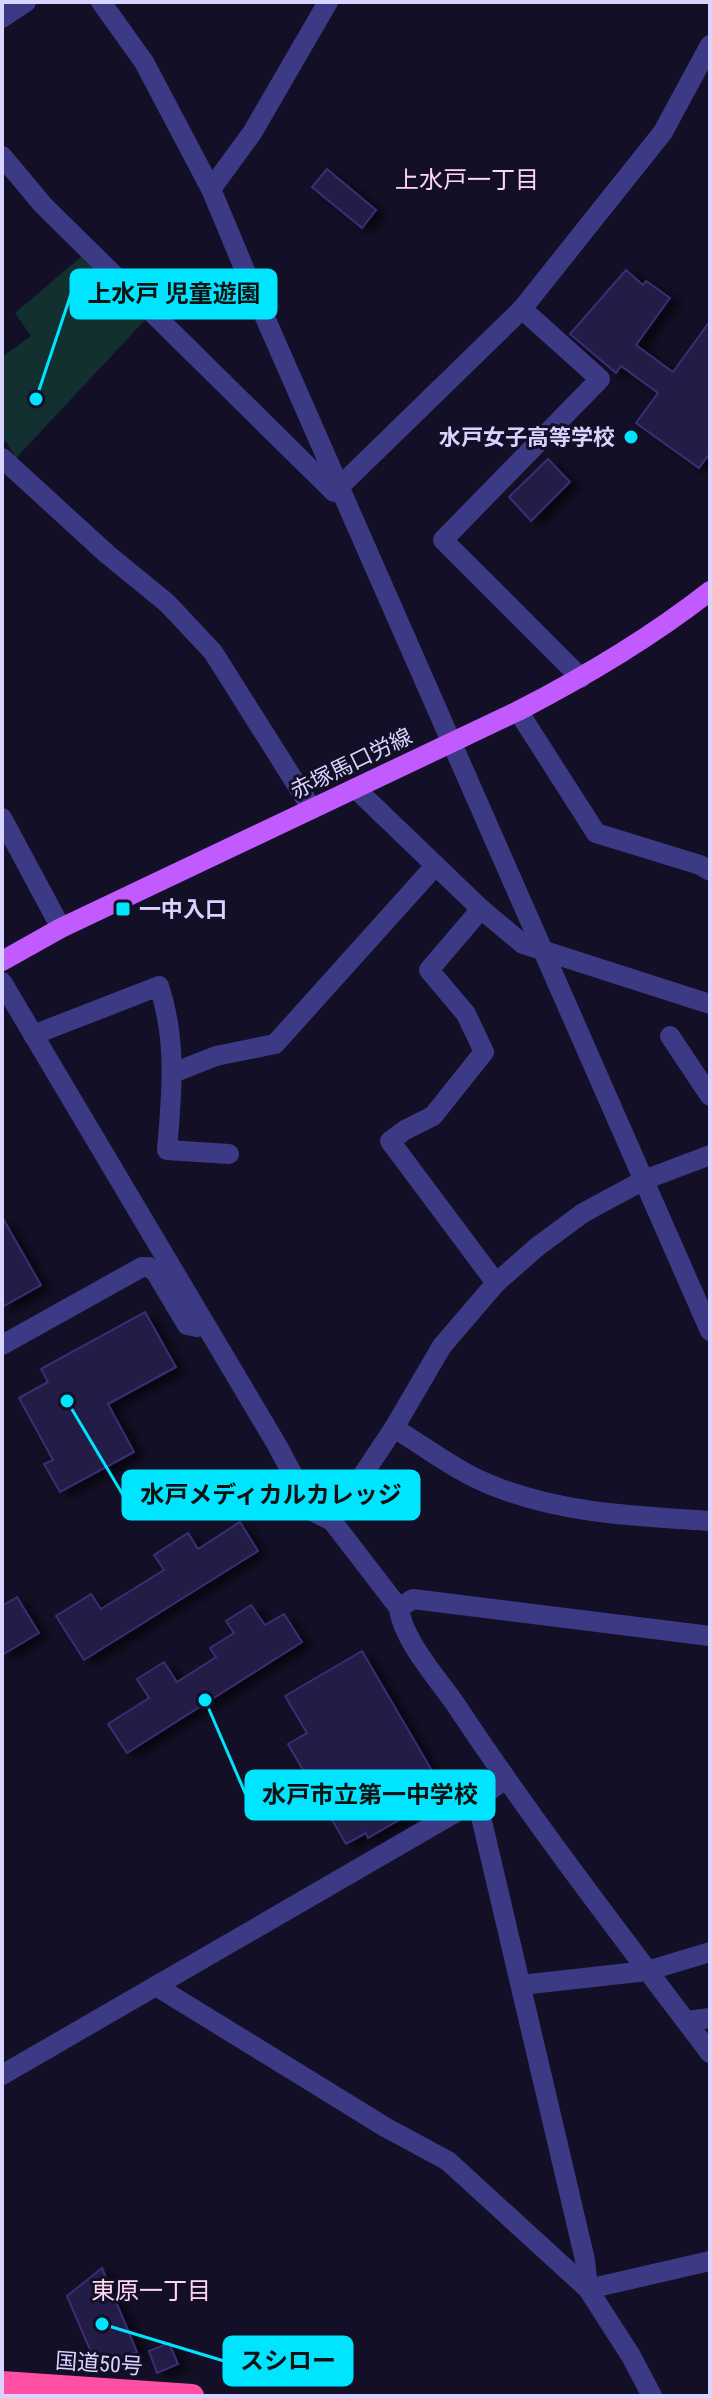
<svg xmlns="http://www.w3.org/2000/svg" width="712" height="2398" font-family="'Roboto Condensed','Noto Sans JP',sans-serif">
	<defs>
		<filter id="shadow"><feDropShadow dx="9" dy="5" stdDeviation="4" flood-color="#0009"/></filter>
	</defs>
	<rect width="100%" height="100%" fill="#130f26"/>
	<polygon fill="#12302f" points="82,256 145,320 16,458 6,441 2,444 2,357 31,336 15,313"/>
	<g fill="#241b47" stroke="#3b2d73" stroke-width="2" filter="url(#shadow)">
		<polygon points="327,169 376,210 362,228 312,187"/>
		<polygon points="626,270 643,285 646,281 670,298 636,345 673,372 710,321 710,453 699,468 636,423 658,393 621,366 616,373 570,334"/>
		<polygon points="548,459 570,482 531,521 509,497"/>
		<polygon points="2,1217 41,1285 2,1307"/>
		<polygon points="145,1312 176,1367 108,1404 134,1452 60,1492 44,1464 53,1460 19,1398 48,1382 41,1369"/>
		<polygon points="240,1522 258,1551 84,1660 56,1616 91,1594 101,1609 164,1570 154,1555 188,1533 198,1549"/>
		<polygon points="17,1597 39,1633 2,1655 2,1606"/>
		<polygon points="251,1605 265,1625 284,1614 302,1642 127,1753 108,1724 149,1698 137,1679 164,1662 177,1682 216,1657 210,1648 234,1633 226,1621"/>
		<polygon points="362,1651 445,1793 368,1838 366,1833 346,1844 288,1744 307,1733 285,1696"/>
		<polygon points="102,2268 137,2352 97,2366 67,2296"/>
		<polygon points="169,2343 178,2364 157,2373 149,2351"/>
	</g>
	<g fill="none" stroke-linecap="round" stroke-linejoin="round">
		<g stroke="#3d3a85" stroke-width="20">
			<polyline points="101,2 144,62 211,189 256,297 710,1331"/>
			<polyline points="2,18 26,2"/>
			<polyline points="2,156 43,205 334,492 522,309 663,132 710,45"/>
			<polyline points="211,189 252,133 328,2"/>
			<polyline points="522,309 600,379 443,540 581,678"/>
			<polyline points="2,458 107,554 167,603 213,652 312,809"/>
			<polyline points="518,711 596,833 700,865 710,871"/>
			<polyline points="355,788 481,909 523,944 710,1004"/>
			<polyline points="2,818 61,928"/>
			<polyline points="481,909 429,970 466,1014 484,1052 433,1116 405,1130 390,1141 496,1283"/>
			<path d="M 2,982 L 277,1445 L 312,1511 L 332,1521 L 399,1608 C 402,1638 436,1677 454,1702 C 534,1823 623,1938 710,2053"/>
			<path d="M 33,1035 L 159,986 C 177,1040 172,1093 167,1150 L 229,1154"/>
			<polyline points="670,1036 710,1096"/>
			<polyline points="173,1073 216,1056 275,1044 435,866"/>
			<polyline points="2,1345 142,1267 149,1267 156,1273 187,1325 197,1327 205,1324"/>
			<path d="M 394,1428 C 427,1448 460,1474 496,1487 C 565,1514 637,1516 710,1521"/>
			<polyline points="332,1521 394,1428 442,1346 496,1283 537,1247 583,1213 644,1180 710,1155"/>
			<polyline points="399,1608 413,1599 710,1636"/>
			<polyline points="477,1800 585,2260 588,2289 631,2356 652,2396"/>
			<polyline points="521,1985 647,1971 710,1952"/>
			<polyline points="156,1986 385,2127 448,2161 588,2289 710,2261"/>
			<polyline points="686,2021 710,2018"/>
			<polyline points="2,2075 477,1800 505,1779"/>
		</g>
		<path stroke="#c25bff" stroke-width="20" d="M 2,961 L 61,928 L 518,711 C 586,676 650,638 710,591"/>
		<polyline stroke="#ff4fa3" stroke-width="24" points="2,2383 192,2396"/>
	</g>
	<g fill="#00e5ff" stroke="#130f26" stroke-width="3">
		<circle cx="631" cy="437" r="8"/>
		<rect x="115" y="901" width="16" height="16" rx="4"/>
	</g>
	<g text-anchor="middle" stroke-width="6" stroke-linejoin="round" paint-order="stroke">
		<g font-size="22" font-weight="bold" fill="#d9d4ff" stroke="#130f26" text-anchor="end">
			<text x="615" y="445">水戸女子高等学校</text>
			<text x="139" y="917" text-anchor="start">一中入口</text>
		</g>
		<g font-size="22" fill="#d9d4ff" stroke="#130f26">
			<text transform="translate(351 763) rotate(-26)" y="8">赤塚馬口労線</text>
			<text transform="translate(99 2363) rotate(4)" y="8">国道50号</text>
		</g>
		<g font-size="24" fill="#ffd6f0" stroke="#130f26">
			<text x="467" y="188">上水戸一丁目</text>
			<text x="151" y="2299">東原一丁目</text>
		</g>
	</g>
	<path fill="none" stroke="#00e5ff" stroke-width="3" d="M36 399L71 294M67 1401L123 1495M205 1700L246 1795M102 2324L224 2361"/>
	<g fill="#00e5ff" stroke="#130f26" stroke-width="3">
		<circle cx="36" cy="399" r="8"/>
		<circle cx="67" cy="1401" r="8"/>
		<circle cx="205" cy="1700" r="8"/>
		<circle cx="102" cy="2324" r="8"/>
	</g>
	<g fill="#00e5ff" stroke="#00e5ff" stroke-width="3">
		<rect x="71" y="270" width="205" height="48" rx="8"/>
		<rect x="123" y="1471" width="296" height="48" rx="8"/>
		<rect x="246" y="1771" width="248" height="48" rx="8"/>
		<rect x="224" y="2337" width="128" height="48" rx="8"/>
	</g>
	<g font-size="24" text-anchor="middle" font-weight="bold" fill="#111">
		<text x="174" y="302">上水戸 児童遊園</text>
		<text x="271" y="1503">水戸メディカルカレッジ</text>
		<text x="370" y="1803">水戸市立第一中学校</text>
		<text x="288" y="2369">スシロー</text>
	</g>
	<rect width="712" height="2398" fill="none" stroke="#d9d4ff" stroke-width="8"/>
</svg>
